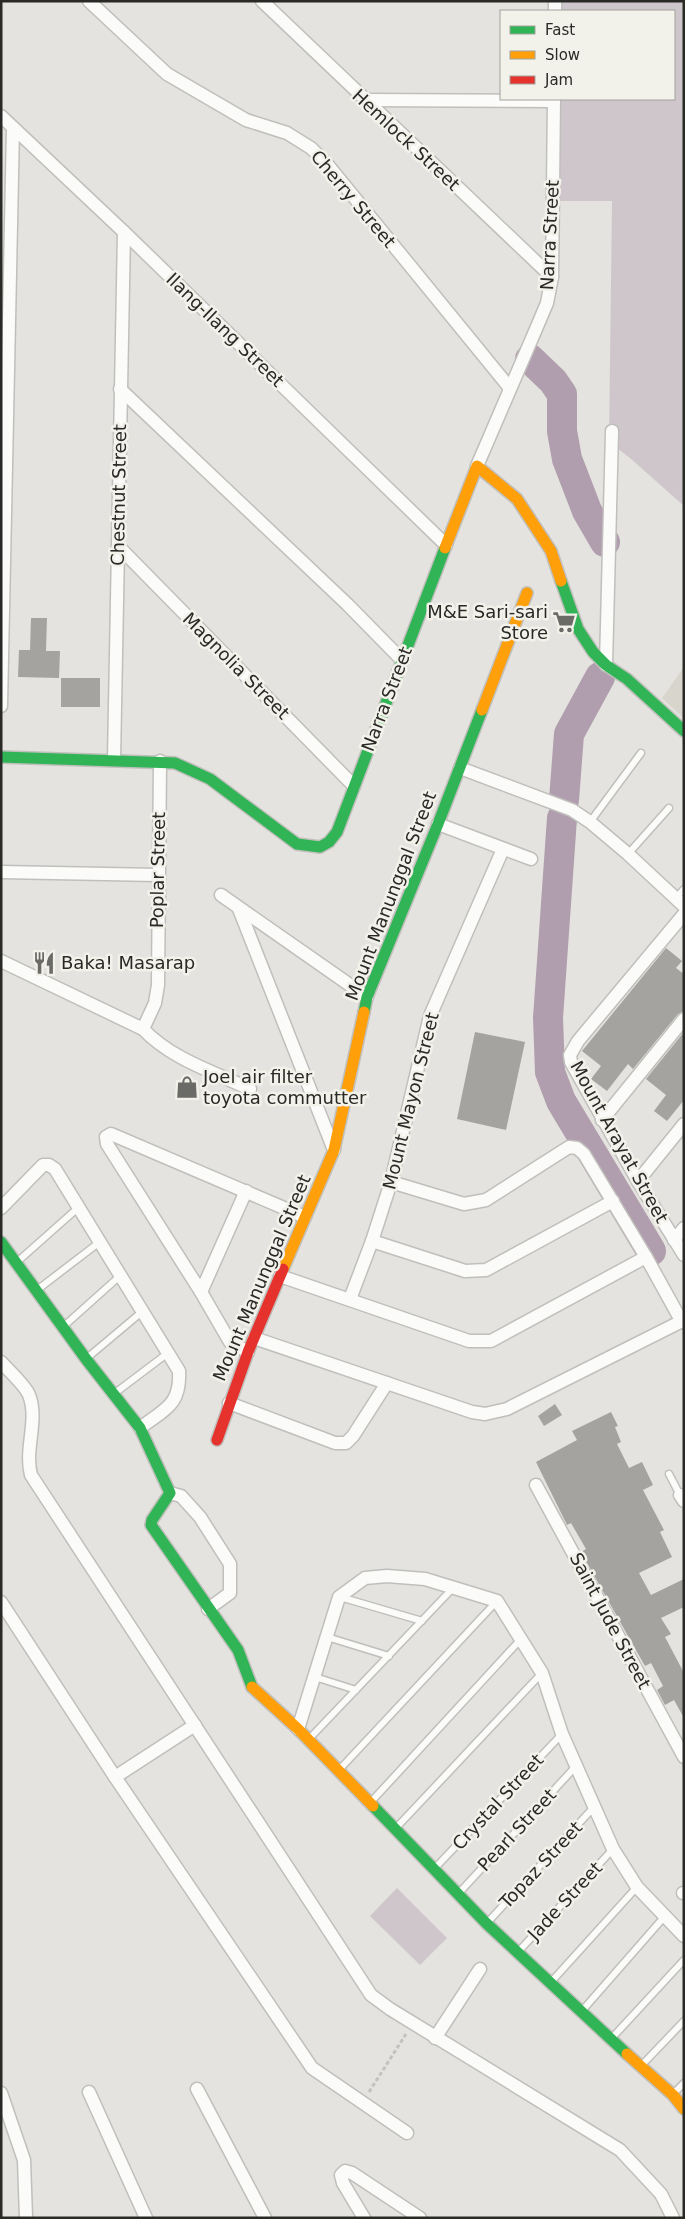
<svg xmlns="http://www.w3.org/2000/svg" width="685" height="2219" font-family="'DejaVu Sans',sans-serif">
	<rect width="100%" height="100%" fill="#e4e3df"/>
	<polygon fill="#d8d6cc" points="684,667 684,719 662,698"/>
	<g fill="#cfc6cc">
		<polygon points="561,1 684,1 684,506 630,458 609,442 612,201 557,201 559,99 674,99 674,11 560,11"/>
		<polygon points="397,1888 447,1938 420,1965 370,1916"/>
	</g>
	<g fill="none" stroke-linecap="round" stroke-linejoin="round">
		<g stroke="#b09dad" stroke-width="30">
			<polyline points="530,359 553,381 562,394 562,431 567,459 587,511 605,542"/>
			<polyline points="564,800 569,734 600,677"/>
			<polyline points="562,818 548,1018 550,1072 561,1101 651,1251"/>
		</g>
	</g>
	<g fill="#a4a3a0">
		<polygon points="31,618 47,618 46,651 60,651 59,678 18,677 19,650 30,650"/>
		<rect x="61" y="678" width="39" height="29"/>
		<polygon points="666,948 682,961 676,968 684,974 684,1011 678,1014 633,1069 628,1064 607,1091 591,1079 601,1066 582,1051"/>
		<polygon points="475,1032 525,1042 506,1130 457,1119"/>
		<polygon points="684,1032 684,1100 667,1121 654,1111 666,1095 646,1079"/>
		<polygon points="555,1404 562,1415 544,1426 538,1416"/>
		<polygon points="611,1412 618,1426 615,1427 621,1442 617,1444 629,1468 642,1462 653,1485 643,1490 664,1530 660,1532 672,1557 639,1573 651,1595 684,1579 684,1607 661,1618 671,1634 665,1637 684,1673 684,1718 674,1700 665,1705 657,1690 663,1686 651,1663 645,1666 633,1645 581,1552 586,1549 571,1523 567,1525 536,1462 577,1440 572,1431"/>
	</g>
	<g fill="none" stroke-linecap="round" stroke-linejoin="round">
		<defs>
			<g id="lane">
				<polyline points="590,822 641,753"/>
				<polyline points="628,854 669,808"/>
				<polyline points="675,899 684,889"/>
				<polyline points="17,1262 79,1207"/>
				<polyline points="37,1290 101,1241"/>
				<polyline points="64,1326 121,1275"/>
				<polyline points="87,1358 143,1311"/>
				<polyline points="115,1393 168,1353"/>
				<polyline points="669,1474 680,1495"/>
				<polyline points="340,1597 422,1621"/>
				<polyline points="327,1637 389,1656"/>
				<polyline points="315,1677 356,1690"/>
				<polyline points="309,1739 453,1588"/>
				<polyline points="339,1770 497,1601"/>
				<polyline points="370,1803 521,1639"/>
				<polyline points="396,1828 541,1674"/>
				<polyline points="436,1867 562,1734"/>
				<polyline points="459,1893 577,1765"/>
				<polyline points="487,1923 594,1807"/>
				<polyline points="518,1952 613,1849"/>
				<polyline points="552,1981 637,1887"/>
				<polyline points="581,2012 665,1916"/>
				<polyline points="611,2039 684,1960"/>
				<polyline points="641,2066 684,2021"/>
				<polyline points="674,2093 684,2083"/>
			</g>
			<g id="street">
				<polyline points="89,1 167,74 246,120 287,133 311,148 327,164 509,387"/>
				<polyline points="262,1 552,277"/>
				<polyline points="555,11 555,1"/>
				<polyline points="364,100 554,101"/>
				<polyline points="1,116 124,232 446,545"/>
				<polyline points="120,389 347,604 402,660"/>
				<polyline points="477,466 536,329 547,303 552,277 554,99"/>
				<polyline points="118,546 354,786"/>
				<polyline points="606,665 612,431"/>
				<polyline points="1,706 13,128"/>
				<polyline points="114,759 124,232"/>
				<polyline points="460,768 572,810 590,822 628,854 684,906"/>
				<polyline points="438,824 531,859"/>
				<polyline points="1,872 158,875"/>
				<polyline points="221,895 367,997"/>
				<polyline points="239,909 334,1150"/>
				<polyline points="684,914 578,1041 570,1055 571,1062 638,1181 684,1255"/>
				<path d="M 1,961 L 143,1029 C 171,1059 214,1072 250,1089"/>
				<polyline points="143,1029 155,1003 158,985 160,761"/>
				<polyline points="602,1120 684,1019"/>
				<polyline points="638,1181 684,1124"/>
				<polyline points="391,1182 464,1204 486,1200 569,1147 577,1148 584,1154 646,1257 682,1322"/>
				<path d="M 1,1208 L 43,1165 L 49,1165 L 55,1169 L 179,1371 C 181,1405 165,1409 140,1428"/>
				<polyline points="674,1240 684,1228"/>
				<polyline points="372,1241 465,1271 486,1270 613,1201"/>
				<polyline points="280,1276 469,1341 491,1341 646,1257"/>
				<polyline points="201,1292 246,1191"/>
				<polyline points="350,1299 372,1241 391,1182 430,1016 503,849"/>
				<polyline points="254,1338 472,1412 485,1414 507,1409 684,1320"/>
				<polyline points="248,1352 230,1342 201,1292 107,1144 106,1137 111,1134 305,1217"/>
				<path d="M 1,1362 C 8,1370 25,1385 29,1395 C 39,1420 24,1449 31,1475 L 371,1995 L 390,2009 L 620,2150 L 661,2194 L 673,2218"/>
				<polyline points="229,1403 335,1443 346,1443 353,1436 387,1383"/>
				<polyline points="536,1485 684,1757"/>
				<polyline points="170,1493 181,1496 200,1517 230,1564 230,1593 208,1609"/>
				<polyline points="680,1495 684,1501"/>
				<polyline points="1,1602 115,1777 312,2068 407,2133"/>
				<polyline points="298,1729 339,1597 365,1578 387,1576 425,1579 497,1601 542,1673 562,1734 613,1849 637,1887 684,1936"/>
				<polyline points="115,1777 195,1725"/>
				<polyline points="683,1893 684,1893"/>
				<polyline points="435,2038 480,1969"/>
				<polyline points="197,2089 265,2218"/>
				<polyline points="89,2092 146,2218"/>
				<polyline points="1,2093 24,2160 26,2218"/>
				<polyline points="364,2218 343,2183 341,2175 345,2171 352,2173 420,2218"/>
			</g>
			<g id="fast">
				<polyline points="561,581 578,629 593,652 606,665 627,679 684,731"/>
				<polyline points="1,757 175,763 210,779 297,844 320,847 329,842 337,832 445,548"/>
				<polyline points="364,1012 367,997 438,824 482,710"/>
				<polyline points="1,1242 86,1359 140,1428 170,1493 152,1520 151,1525 238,1650 252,1687"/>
				<polyline points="373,1806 486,1923 627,2054"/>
			</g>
			<g id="slow">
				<polyline points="445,548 477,466 517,499 551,551 561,581"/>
				<polyline points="482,710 527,593"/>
				<polyline points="283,1269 334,1150 364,1012"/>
				<polyline points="252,1687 298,1729 373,1806"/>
				<polyline points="627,2054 673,2095 684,2109"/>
			</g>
			<polyline id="jam" points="217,1440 248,1352 283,1269"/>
		</defs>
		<use href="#lane" stroke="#c0bfbc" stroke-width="9"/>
		<use href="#street" stroke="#c0bfbc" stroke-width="15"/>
		<use href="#fast" stroke="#c0bfbc" stroke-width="14"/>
		<use href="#slow" stroke="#c0bfbc" stroke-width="14"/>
		<use href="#jam" stroke="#c0bfbc" stroke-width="14"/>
		<polyline stroke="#c2c2c0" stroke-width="3" stroke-dasharray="4 2.5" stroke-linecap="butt" points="369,2092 406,2034"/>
		<use href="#lane" stroke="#fbfbfa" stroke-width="6"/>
		<use href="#street" stroke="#fbfbfa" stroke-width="12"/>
		<use href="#fast" stroke="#30b455" stroke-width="11"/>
		<use href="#slow" stroke="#ff9f0a" stroke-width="11"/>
		<use href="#jam" stroke="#e5322d" stroke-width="11"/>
	</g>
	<defs>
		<symbol id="supermarket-bare" viewBox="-9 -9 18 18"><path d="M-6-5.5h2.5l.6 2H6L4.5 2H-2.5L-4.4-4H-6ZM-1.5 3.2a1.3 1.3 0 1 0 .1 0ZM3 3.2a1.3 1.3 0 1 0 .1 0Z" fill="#6a6a67" stroke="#f3f2ea" stroke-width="2.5" paint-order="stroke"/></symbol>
		<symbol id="restaurant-bare" viewBox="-9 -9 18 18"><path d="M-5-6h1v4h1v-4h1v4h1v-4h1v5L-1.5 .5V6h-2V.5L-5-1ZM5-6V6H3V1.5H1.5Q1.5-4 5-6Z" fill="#6a6a67" stroke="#f3f2ea" stroke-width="2.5" paint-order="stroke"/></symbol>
		<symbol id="shop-bare" viewBox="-9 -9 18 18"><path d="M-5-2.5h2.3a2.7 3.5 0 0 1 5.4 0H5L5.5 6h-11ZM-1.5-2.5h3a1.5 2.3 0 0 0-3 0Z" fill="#6a6a67" stroke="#f3f2ea" stroke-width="2.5" paint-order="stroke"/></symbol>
	</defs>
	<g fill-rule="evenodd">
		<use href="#supermarket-bare" x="548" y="606" width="32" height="32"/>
		<use href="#restaurant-bare" x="28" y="947" width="32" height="32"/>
		<use href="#shop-bare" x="171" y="1071" width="32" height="32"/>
	</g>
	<g text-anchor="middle" stroke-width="5" stroke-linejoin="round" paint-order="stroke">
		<g font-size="18" fill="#292926" stroke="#f3f2ea">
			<text transform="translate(406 140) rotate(43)" y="6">Hemlock Street</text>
			<text transform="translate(353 199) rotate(50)" y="6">Cherry Street</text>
			<text transform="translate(550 235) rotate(-87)" y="6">Narra Street</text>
			<text transform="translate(225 330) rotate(44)" y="6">Ilang-Ilang Street</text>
			<text transform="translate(119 495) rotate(-89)" y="6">Chestnut Street</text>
			<text transform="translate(236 666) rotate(45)" y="6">Magnolia Street</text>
			<text transform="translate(387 699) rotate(-69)" y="6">Narra Street</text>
			<text transform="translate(158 870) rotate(-89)" y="6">Poplar Street</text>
			<text transform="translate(391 896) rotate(-69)" y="6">Mount Manunggal Street</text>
			<text transform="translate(411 1101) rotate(-76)" y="6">Mount Mayon Street</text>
			<text transform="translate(619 1142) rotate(61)" y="6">Mount Arayat Street</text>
			<text transform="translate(262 1278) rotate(-67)" y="6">Mount Manunggal Street</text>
			<text transform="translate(610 1621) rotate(62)" y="6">Saint Jude Street</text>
			<text transform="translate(498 1802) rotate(-47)" y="6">Crystal Street</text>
			<text transform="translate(517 1830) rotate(-47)" y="6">Pearl Street</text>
			<text transform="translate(541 1865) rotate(-47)" y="6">Topaz Street</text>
			<text transform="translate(565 1901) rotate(-47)" y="6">Jade Street</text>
		</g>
		<g font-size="18" fill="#292926" stroke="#f3f2ea" text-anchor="start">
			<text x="548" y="618" text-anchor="end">M&amp;E Sari-sari<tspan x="548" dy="21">Store</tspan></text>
			<text x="61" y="969">Baka! Masarap</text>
			<text x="203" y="1083">Joel air filter<tspan x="203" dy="21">toyota commutter</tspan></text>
		</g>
	</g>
	<rect width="685" height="2219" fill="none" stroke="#292926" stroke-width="5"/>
	<rect x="500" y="10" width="175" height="90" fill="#f3f2ea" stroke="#a2a29c"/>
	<rect x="510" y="26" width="25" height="8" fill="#30b455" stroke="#a2a29c"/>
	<text x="545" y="35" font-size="15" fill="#292926">Fast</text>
	<rect x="510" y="51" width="25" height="8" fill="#ff9f0a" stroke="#a2a29c"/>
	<text x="545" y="60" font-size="15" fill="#292926">Slow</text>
	<rect x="510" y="76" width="25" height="8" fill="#e5322d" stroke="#a2a29c"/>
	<text x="545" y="85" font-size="15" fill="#292926">Jam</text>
</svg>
